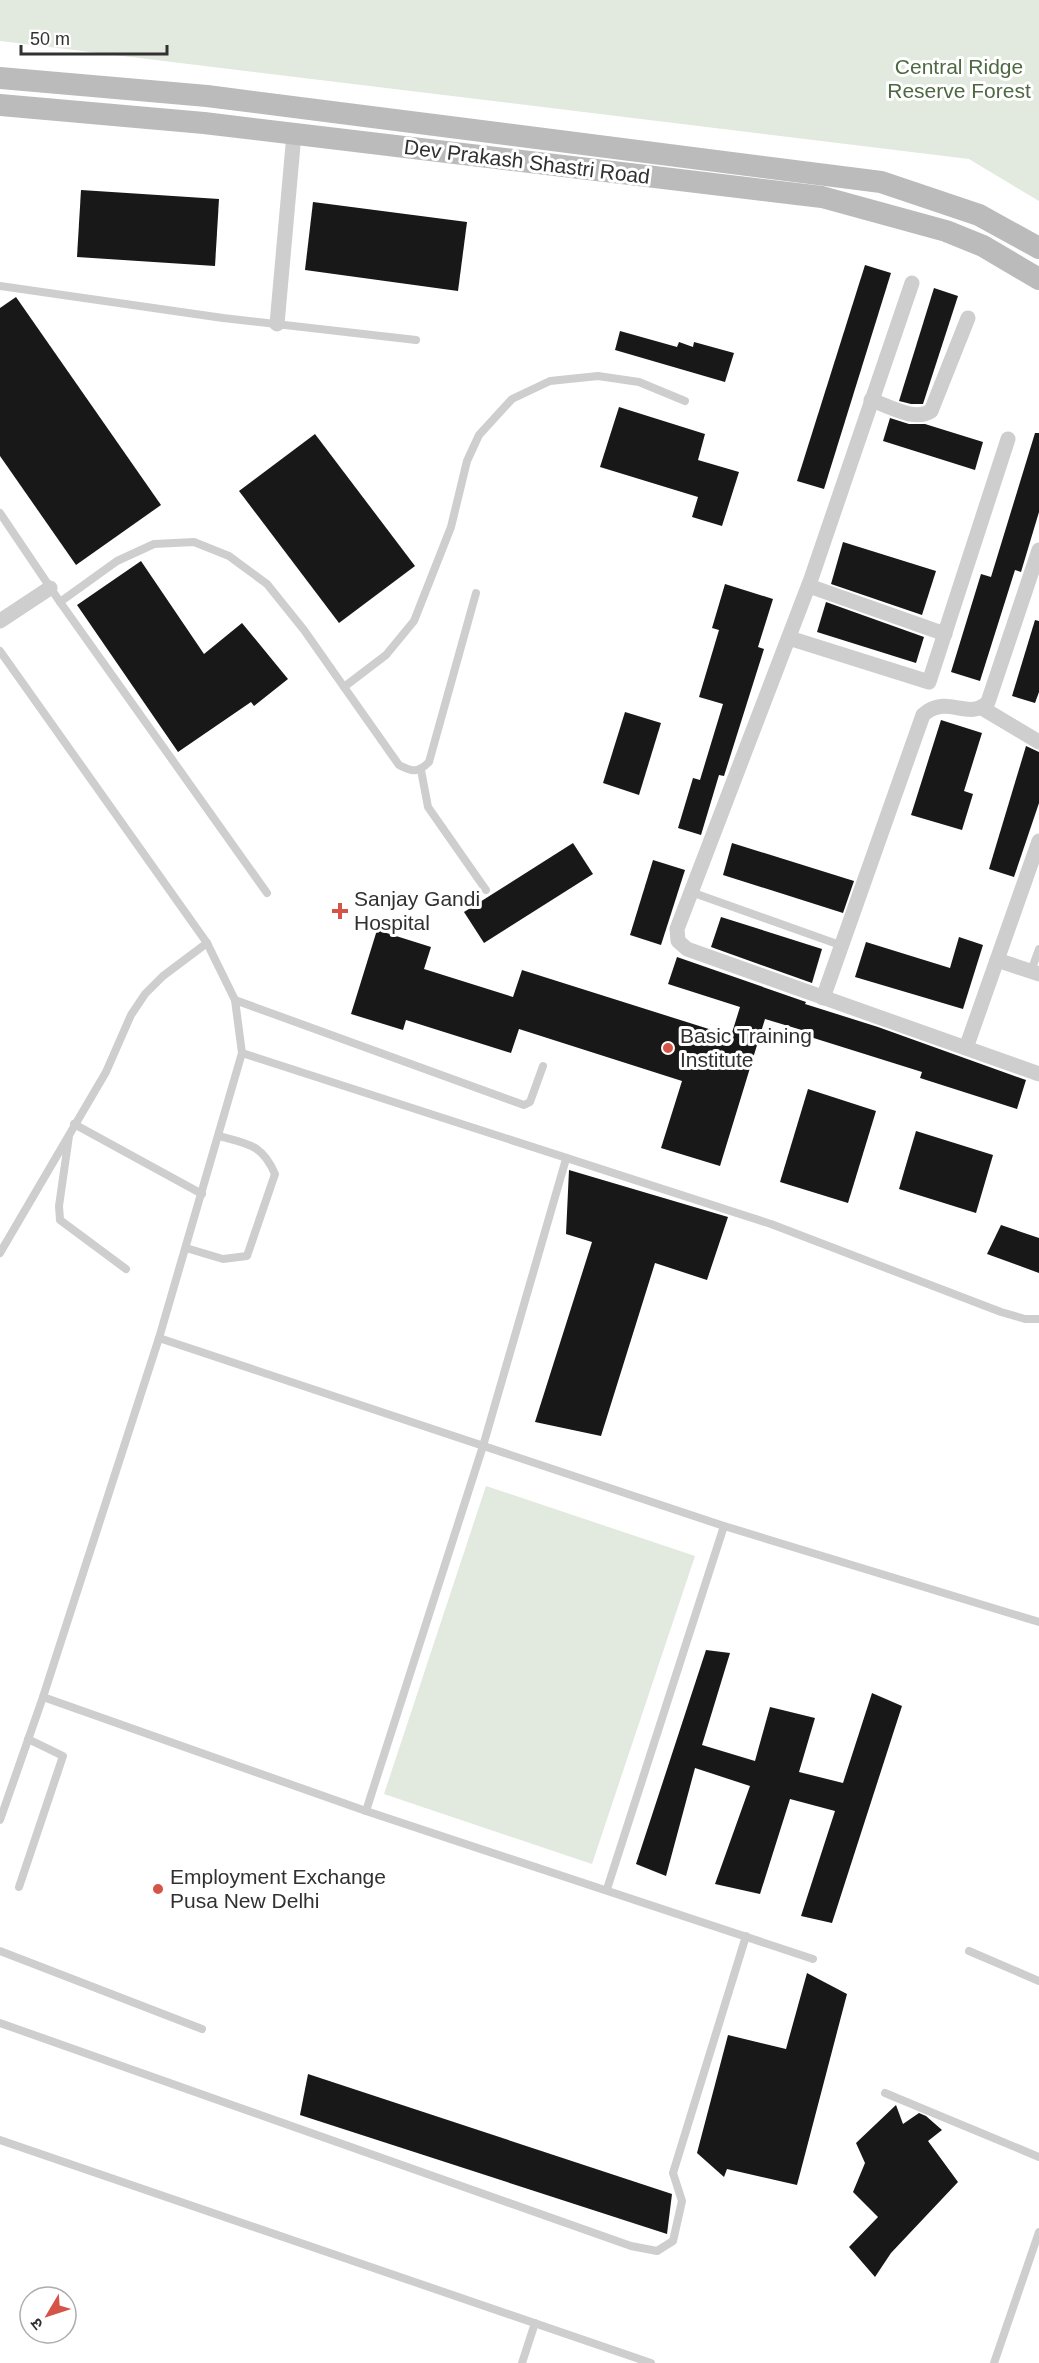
<svg xmlns="http://www.w3.org/2000/svg" width="1039" height="2363" font-family="Helvetica,'Noto Sans Devanagari',sans-serif">
	<rect width="100%" height="100%" fill="#fff"/>
	<g fill="#e2e9de">
		<polygon points="0,0 1039,0 1039,201 969,159 0,41"/>
		<polygon points="486,1486 695,1556 592,1864 384,1794"/>
	</g>
	<g fill="#181818">
		<polygon points="81,190 219,199 215,266 77,257"/>
		<polygon points="313,202 467,222 458,291 305,270"/>
		<polygon points="865,265 891,273 824,489 797,481"/>
		<polygon points="934,288 958,296 923,404 911,404 899,401"/>
		<polygon points="16,297 161,505 76,565 0,456 0,308"/>
		<polygon points="620,331 677,347 679,342 693,347 694,342 734,353 725,382 615,350"/>
		<polygon points="619,407 705,434 698,460 739,472 722,526 692,517 698,497 600,467"/>
		<polygon points="890,418 909,424 925,424 983,442 975,470 883,441"/>
		<polygon points="1035,433 1039,433 1039,512 1021,572 1015,570 980,681 951,672 981,574 991,577"/>
		<polygon points="315,434 415,566 339,623 239,491"/>
		<polygon points="843,542 936,571 922,615 831,584"/>
		<polygon points="141,561 204,654 242,623 288,679 254,706 251,702 178,752 77,605"/>
		<polygon points="725,584 773,599 758,647 764,649 724,776 719,775 701,835 678,828 693,778 700,780 723,704 699,697 719,630 712,628"/>
		<polygon points="826,602 924,637 916,663 817,632"/>
		<polygon points="1035,620 1039,621 1039,692 1035,703 1012,696"/>
		<polygon points="625,712 661,723 639,795 603,783"/>
		<polygon points="941,720 982,733 964,791 973,794 962,830 911,815"/>
		<polygon points="1026,746 1039,752 1039,803 1014,877 989,869"/>
		<polygon points="573,843 593,874 484,943 464,912"/>
		<polygon points="732,843 854,881 843,913 723,875"/>
		<polygon points="653,860 685,870 661,945 630,935"/>
		<polygon points="721,917 822,949 812,983 711,947"/>
		<polygon points="377,930 431,947 424,969 513,997 522,970 731,1036 740,1007 668,984 677,957 806,1002 805,1004 878,1027 1026,1080 1017,1109 920,1078 922,1072 804,1035 805,1031 765,1019 720,1166 661,1148 682,1081 519,1029 511,1053 406,1020 403,1030 351,1014"/>
		<polygon points="959,937 983,945 963,1009 855,977 866,942 950,968"/>
		<polygon points="808,1089 876,1111 848,1203 780,1182"/>
		<polygon points="916,1131 993,1155 976,1213 899,1189"/>
		<polygon points="569,1170 728,1217 707,1280 655,1263 601,1436 535,1422 592,1242 566,1234"/>
		<polygon points="1001,1225 1039,1238 1039,1273 987,1254"/>
		<polygon points="706,1650 730,1653 702,1745 755,1761 770,1707 815,1718 799,1772 843,1783 872,1693 902,1706 832,1923 801,1916 835,1811 790,1799 760,1894 715,1884 750,1786 695,1768 666,1876 636,1864"/>
		<polygon points="807,1973 847,1994 797,2185 727,2169 724,2177 697,2153 728,2035 786,2049"/>
		<polygon points="308,2074 672,2194 667,2234 300,2115"/>
		<polygon points="896,2105 903,2124 919,2113 926,2116 942,2130 928,2141 958,2182 891,2253 875,2277 849,2247 878,2217 853,2192 865,2163 856,2143"/>
	</g>
	<g fill="none" stroke-linecap="round" stroke-linejoin="round">
		<g stroke="#cecece" stroke-width="8">
			<polyline points="0,286 223,318 416,340"/>
			<polyline points="0,513 60,602 267,893"/>
			<polyline points="60,602 117,561 154,544 194,542 229,556 267,584 304,630 344,687 386,655 414,621 451,527 467,461 479,435 512,399 550,381 598,376 639,382 685,401"/>
			<polyline points="0,651 207,943 235,1000 242,1053 159,1338 43,1697 0,1820"/>
			<path d="M 344,687 L 399,765 C 412,772 418,773 429,762 L 476,593"/>
			<polyline points="421,770 428,807 486,890"/>
			<polyline points="691,892 840,945"/>
			<polyline points="1031,971 1039,949"/>
			<polyline points="235,1000 524,1105 530,1102 543,1066"/>
			<polyline points="242,1053 771,1224 1001,1312 1025,1319 1039,1319"/>
			<polyline points="74,1124 202,1194"/>
			<polyline points="69,1136 59,1206 60,1220 126,1269"/>
			<path d="M 186,1248 L 223,1259 L 247,1256 L 275,1174 C 262,1144 248,1144 219,1136"/>
			<polyline points="0,1253 106,1072 131,1015 145,994 163,976 207,943"/>
			<polyline points="159,1338 724,1526 1039,1622"/>
			<polyline points="43,1697 366,1811 813,1959"/>
			<polyline points="366,1811 483,1446 566,1159"/>
			<polyline points="19,1887 63,1756 28,1739"/>
			<polyline points="607,1889 724,1526"/>
			<polyline points="0,1951 202,2029"/>
			<polyline points="969,1951 1039,1981"/>
			<polyline points="0,2023 631,2246 657,2251 673,2241 682,2201 673,2173 746,1936"/>
			<polyline points="885,2093 1039,2157"/>
			<polyline points="0,2140 651,2363"/>
			<polyline points="522,2363 535,2323"/>
			<polyline points="994,2363 1039,2232"/>
		</g>
		<g stroke="#cecece" stroke-width="15">
			<polyline points="912,283 811,579 677,929 678,941 687,949 1039,1074"/>
			<polyline points="277,324 294,134"/>
			<path d="M 871,400 C 889,406 915,422 931,411 L 968,318"/>
			<polyline points="809,586 945,634"/>
			<polyline points="0,621 50,588"/>
			<polyline points="789,638 929,682 1008,439"/>
			<polyline points="982,708 1039,742"/>
			<polyline points="997,960 1039,974"/>
			<path d="M 823,998 L 923,715 C 946,693 969,722 988,702 L 1039,550"/>
			<polyline points="966,1048 1039,841"/>
		</g>
		<g stroke="#bbb" stroke-width="22">
			<polyline points="0,78 207,96 881,182 979,215 1039,248"/>
			<polyline points="0,105 204,123 822,197 946,231 983,246 1039,279"/>
		</g>
	</g>
	<g fill="#d45447" stroke="#fff" stroke-width="2">
		<path d="M337 902h6v6h6v6h-6v6h-6v-6h-6v-6h6z"/>
		<circle cx="668" cy="1048" r="6"/>
		<circle cx="158" cy="1889" r="6"/>
	</g>
	<g text-anchor="middle" stroke-width="6" stroke-linejoin="round" paint-order="stroke">
		<g font-size="21" fill="#4e6942" stroke="#fff">
			<text x="959" y="74">Central Ridge<tspan x="959" dy="24">Reserve Forest</tspan></text>
		</g>
		<g font-size="21" fill="#313131" stroke="#fff">
			<text transform="translate(527 162) rotate(7)" y="7">Dev Prakash Shastri Road</text>
		</g>
		<g font-size="21" fill="#313131" stroke="#fff" text-anchor="start">
			<text x="354" y="906">Sanjay Gandi<tspan x="354" dy="24">Hospital</tspan></text>
			<text x="680" y="1043">Basic Training<tspan x="680" dy="24">Institute</tspan></text>
			<text x="170" y="1884">Employment Exchange<tspan x="170" dy="24">Pusa New Delhi</tspan></text>
		</g>
	</g>
	<g transform="translate(48 2315) rotate(231)"><circle r="28" fill="#ffffff" stroke="#adadad" stroke-width="1.5"/>
	<path d="M0-4.5L10 22L0 15L-10 22Z" fill="#d45447"/>
	<text y="-9" font-size="16" font-weight="bold" text-anchor="middle" fill="#313131">उ</text>
	</g>
	<path d="M21 45v9h146v-9" fill="none" stroke="#313131" stroke-width="3"/>
	<text x="30" y="45" font-size="18" fill="#313131" stroke="#ffffff" stroke-width="4.5" paint-order="stroke">50 m</text>
</svg>
